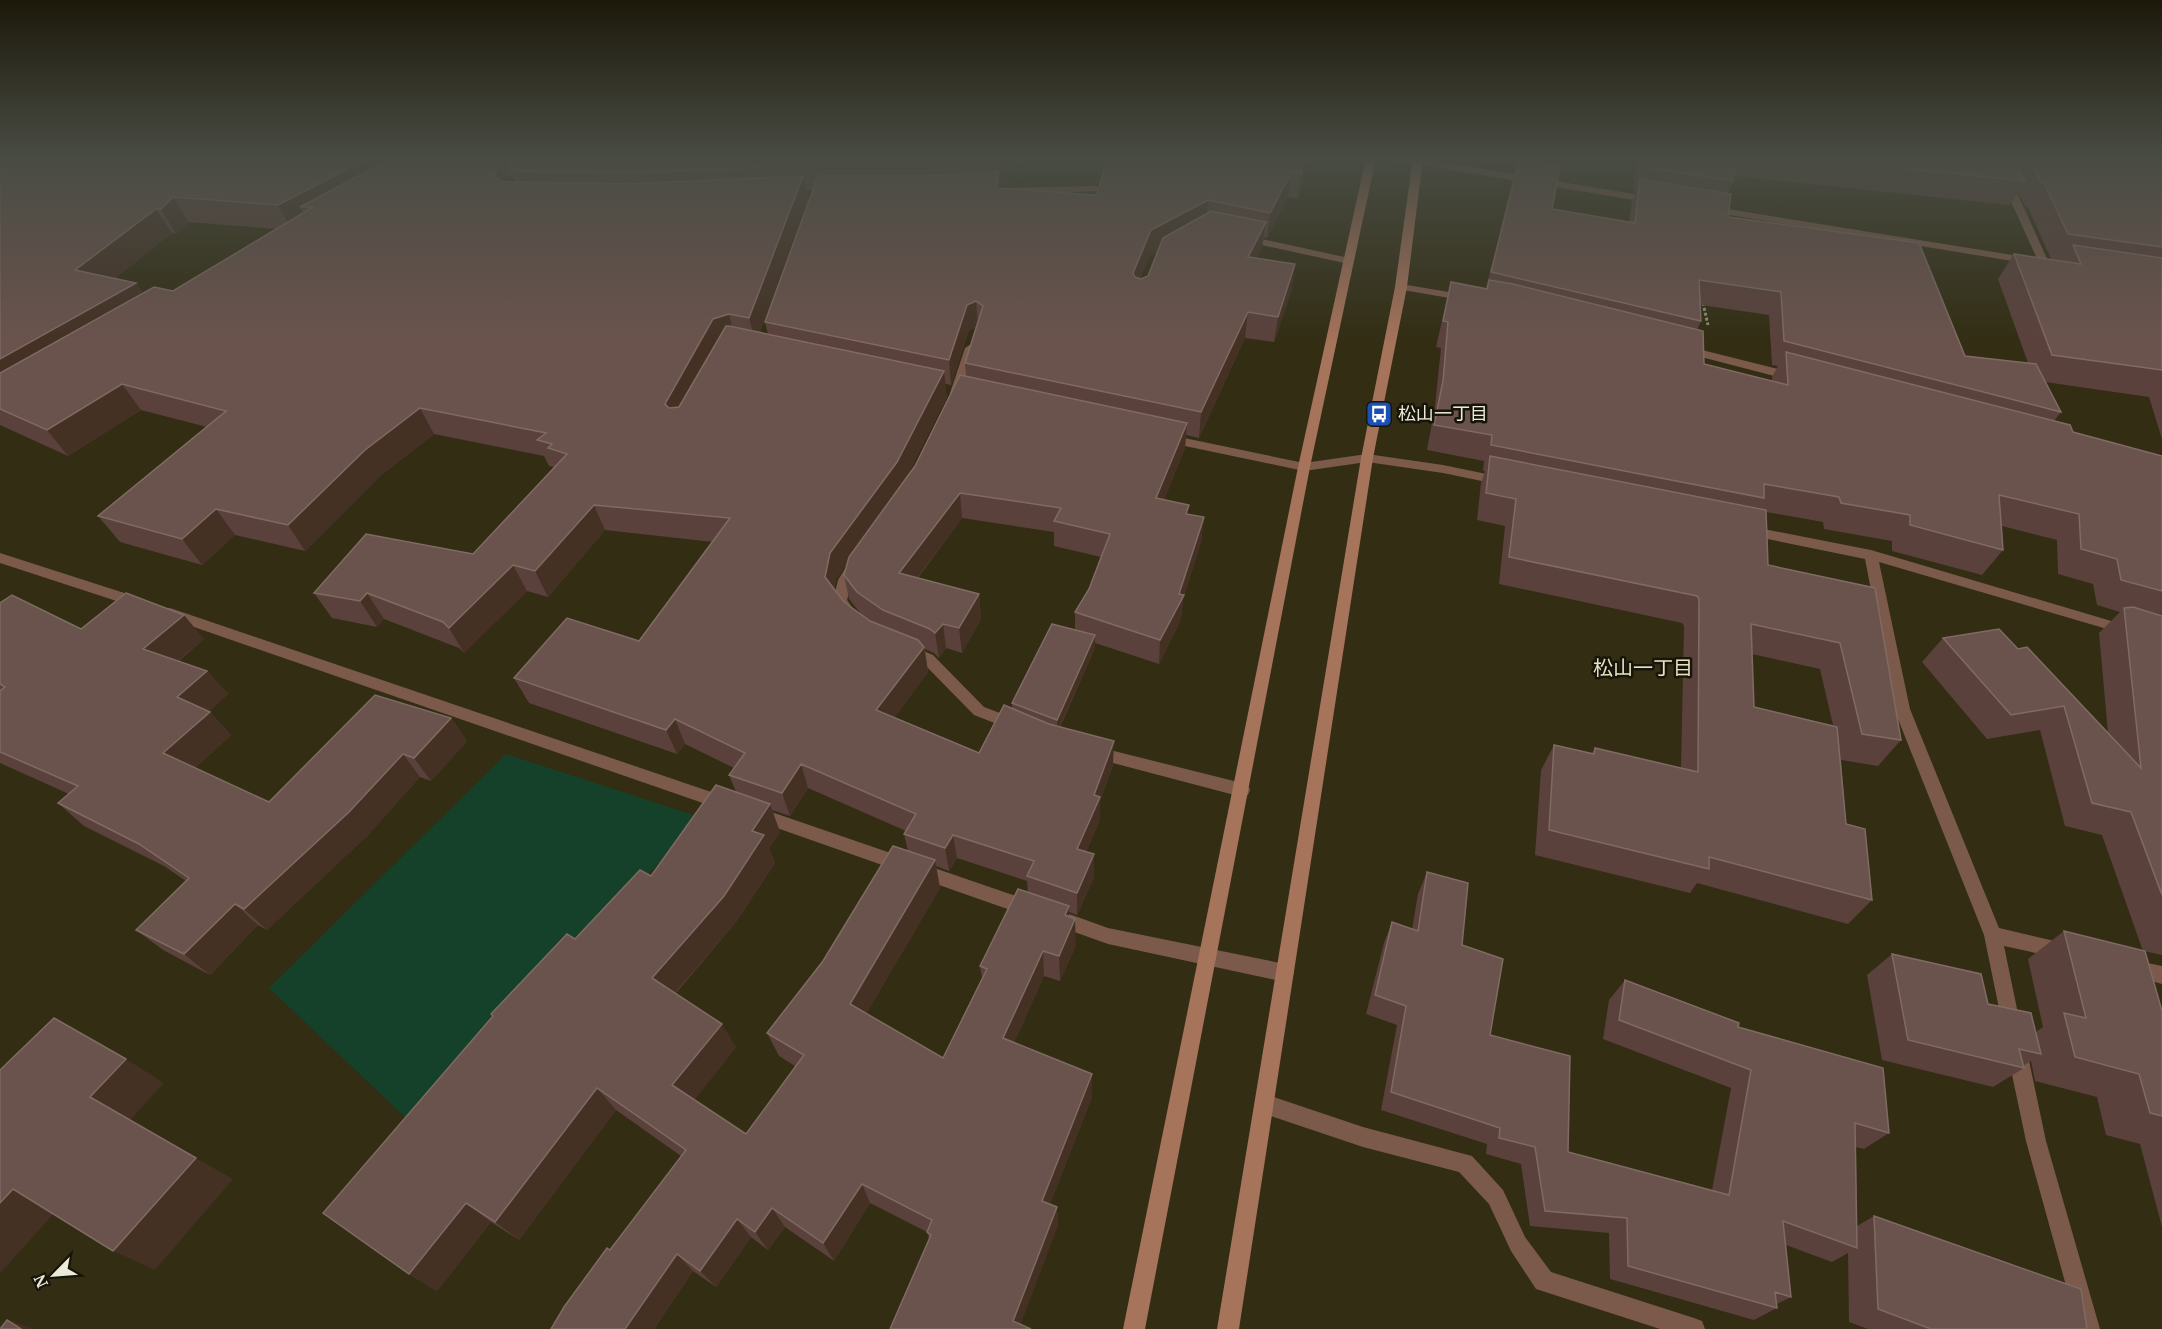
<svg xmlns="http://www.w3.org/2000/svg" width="2162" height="1329" font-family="'PT Serif','Noto Sans JP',serif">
	<rect width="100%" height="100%" fill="#322d13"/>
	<polygon fill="#15412a" points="506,754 703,818 408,1120 269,988"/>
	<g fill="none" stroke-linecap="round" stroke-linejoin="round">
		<polyline stroke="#908c77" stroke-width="3" stroke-dasharray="3 2" stroke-linecap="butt" points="1703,303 1708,325"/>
		<g fill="#7b5a4b" fill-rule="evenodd">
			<polygon points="1393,158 1417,158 1652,197 1657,200 1652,203 1398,161"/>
			<polygon points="1987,158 1997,158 2018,195 2049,263 2048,265 2044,266 2039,263 2008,195"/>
			<polygon points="1096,186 1101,189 1100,191 1007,194 1002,191 1007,188"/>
			<polygon points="1709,206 2031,258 2036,261 2031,264 1705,211 1705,207"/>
			<polygon points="1243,235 1349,258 1354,261 1349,264 1239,240 1239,236"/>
			<polygon points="1401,284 1467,295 1473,298 1467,301 1397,289 1397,285"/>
			<polygon points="971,344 977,348 962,393 960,396 952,396 950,393 965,348"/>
			<polygon points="1686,346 1798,374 1800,377 1794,381 1682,352 1682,348"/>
			<polygon points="1165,434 1304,463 1367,454 1443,465 1501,477 1508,481 1501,485 1443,473 1367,462 1304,471 1161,441 1159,438 1161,435"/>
			<polygon points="1748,526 1871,550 2162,636 2162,648 2141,639 1879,562 1910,709 1999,928 2063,943 2069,945 2072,951 2069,957 2063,959 2004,946 2021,1028 2019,1034 2012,1037 2005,1034 2003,1028 1984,935 1894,709 1865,559 1743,534 1741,531 1743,528"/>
			<polygon points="0,553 143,599 145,603 138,608 0,563"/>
			<polygon points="856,558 863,563 852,581 847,600 856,613 849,618 844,617 833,601 838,580 851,559"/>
			<polygon points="170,608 726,797 732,799 734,804 732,809 726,811 165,617 163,613 165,609"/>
			<polygon points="909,645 933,655 984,707 1021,721 1023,725 1021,729 1015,731 974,715 923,663 904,655 902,651 904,647"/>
			<polygon points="1094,746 1242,783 1248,785 1250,790 1248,795 1242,797 1094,758 1088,757 1086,752 1088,747"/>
			<polygon points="757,807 1030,901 1036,903 1039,909 1036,915 1030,917 751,819 749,814 751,809"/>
			<polygon points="1058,910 1108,928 1285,964 1291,967 1294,973 1291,979 1285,982 1108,944 1052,924 1049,918 1052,912"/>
			<polygon points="2133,960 2162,966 2162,984 2127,974 2124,968 2127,962"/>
			<polygon points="2017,1042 2024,1044 2027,1051 2046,1141 2100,1329 2078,1329 2026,1141 2007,1051 2010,1044"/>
			<polygon points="1265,1094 1363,1127 1472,1156 1503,1190 1525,1237 1551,1272 1694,1318 1702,1321 1705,1329 1660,1329 1536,1289 1511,1251 1489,1204 1459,1172 1363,1147 1265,1114 1258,1111 1255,1104 1258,1097"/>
		</g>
		<g fill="#a6735b" fill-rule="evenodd">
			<polygon points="1366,158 1376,158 1310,467 1145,1329 1123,1329 1298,467"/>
			<polygon points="1413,158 1423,158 1407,287 1373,458 1239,1329 1217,1329 1361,458 1395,287"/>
		</g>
	</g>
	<g fill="#5b413c" fill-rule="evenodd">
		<path d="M 0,158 L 1003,158 L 1000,186 L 998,186 L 999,188 L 1097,195 L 1307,158 L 1298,199 L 1288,197 L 1267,238 L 1264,237 L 1262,247 L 1257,258 L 1292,289 L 1274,342 L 1245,338 L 1199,438 L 1186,435 L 1185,448 L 1164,500 L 1188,514 L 1204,517 L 1201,542 L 1183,599 L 1181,619 L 1159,664 L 1095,643 L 1095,648 L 1060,727 L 1113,765 L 1100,801 L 1100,820 L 1086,852 L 1094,877 L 1077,915 L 1069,912 L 1069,916 L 1076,945 L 1060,981 L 1044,976 L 1014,1043 L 1092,1074 L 1092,1097 L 1050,1204 L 1057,1207 L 1058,1226 L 890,1329 L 929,1239 L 927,1232 L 870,1203 L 834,1261 L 785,1227 L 768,1250 L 751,1237 L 716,1287 L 693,1271 L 654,1329 L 551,1329 L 681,1156 L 616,1110 L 519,1240 L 491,1222 L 437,1291 L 409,1274 L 493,1017 L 491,1014 L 575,939 L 651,876 L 736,792 L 729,775 L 734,768 L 685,744 L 677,754 L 529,703 L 514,678 L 639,641 L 713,542 L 605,530 L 548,597 L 527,591 L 464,653 L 459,648 L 384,619 L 377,627 L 332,618 L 314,593 L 473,554 L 554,467 L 549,466 L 544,456 L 434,434 L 380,476 L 305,551 L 235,535 L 202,565 L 120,542 L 98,516 L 207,427 L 141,410 L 68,456 L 0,425 ZM 503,175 L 513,177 L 515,182 L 505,182 ZM 806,190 L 813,190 L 765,322 L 768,334 L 760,332 L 808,200 ZM 189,222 L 277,229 L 173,291 L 143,293 L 136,283 L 115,278 L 172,233 L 176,234 ZM 1158,251 L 1148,276 L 1140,279 L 1150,255 ZM 977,327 L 965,363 L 966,376 L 915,466 L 906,478 L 947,397 L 945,384 L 951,385 L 969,330 ZM 962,518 L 1054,532 L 1054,546 L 1101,557 L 1089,589 L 1075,612 L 1075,630 L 1012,703 L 1012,709 L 979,753 L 894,718 L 928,672 L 925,649 L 934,653 L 939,658 L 946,648 L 962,653 L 981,619 L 979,594 L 918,578 ZM 847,563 L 844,575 L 849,599 L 861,614 L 844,602 L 834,589 L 836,579 ZM 808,788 L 906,831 L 904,834 L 908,851 L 767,1033 L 779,1056 L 795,1066 L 746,1134 L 694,1100 L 736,1047 L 676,993 L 736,922 L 775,863 L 769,848 L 780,832 L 772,810 L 790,816 ZM 957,858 L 1027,881 L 1028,893 L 980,966 L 982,978 L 943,1058 L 866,1014 L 940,888 L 936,866 L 949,871 Z"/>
		<path d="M 1477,158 L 1562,158 L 1559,166 L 1552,209 L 1629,222 L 1632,202 L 1636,191 L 1633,191 L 1637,158 L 2162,158 L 2162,439 L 2149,397 L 2045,382 L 2061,412 L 2054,421 L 2073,432 L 2162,456 L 2162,955 L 2144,951 L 2162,1011 L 2162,1227 L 2140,1144 L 2106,1135 L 2097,1097 L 2035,1081 L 2031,1061 L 2023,1066 L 2024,1068 L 1993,1087 L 1882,1060 L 1867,975 L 1892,954 L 1988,1004 L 2036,1032 L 2043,1027 L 2028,959 L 2064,931 L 2143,951 L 2102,835 L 2065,826 L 2040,730 L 1987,739 L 1922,662 L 1943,638 L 2018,649 L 2108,733 L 2099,633 L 2120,612 L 2097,605 L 2093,584 L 2058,574 L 2057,540 L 2002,526 L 2003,550 L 1982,575 L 1892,551 L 1892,541 L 1824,529 L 1823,522 L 1766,512 L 1768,565 L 1875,588 L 1901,740 L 1878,766 L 1841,760 L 1846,824 L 1872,900 L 1848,924 L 1697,883 L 1690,893 L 1535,855 L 1541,770 L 1554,745 L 1592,753 L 1595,748 L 1681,768 L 1684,626 L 1682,623 L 1499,584 L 1505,526 L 1477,520 L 1481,483 L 1485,471 L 1483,471 L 1484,461 L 1427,450 L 1435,406 L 1441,348 L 1436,347 L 1451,282 L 1486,288 L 1515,172 L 1516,167 L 1477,160 ZM 1734,176 L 2010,205 L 2018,193 L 2026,207 L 2028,207 L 2051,259 L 2014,254 L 1998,279 L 2028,363 L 1965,356 L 1728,217 L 1728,194 L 1733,181 ZM 1701,305 L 1769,315 L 1772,365 L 1778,366 L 1772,377 L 1772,382 L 1704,364 L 1697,330 L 1701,321 ZM 1752,654 L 1820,669 L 1833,725 L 1754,707 Z"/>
		<polygon points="0,603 81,629 204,639 179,661 207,671 228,694 209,711 231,735 195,768 269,802 451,718 467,741 431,781 420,777 368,835 267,930 258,925 210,975 163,950 136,930 186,881 164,866 84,826 58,803 69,794 0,763"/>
		<polygon points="1427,872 1462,945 1490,1035 1568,1152 1712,1190 1731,1088 1603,1039 1609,1000 1625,980 1738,1027 1889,1133 1864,1149 1856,1147 1857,1226 1874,1216 2087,1329 1868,1329 1849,1322 1848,1253 1832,1262 1786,1245 1791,1297 1777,1304 1777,1308 1754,1320 1610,1279 1609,1233 1530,1226 1521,1164 1486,1154 1487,1144 1381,1110 1397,1025 1366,1014 1384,943 1392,922 1412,929 1418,894"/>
	</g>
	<g fill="#443124">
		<polygon points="369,158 426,158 300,207 308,221 292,230 278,205"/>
		<polygon points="999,158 1003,158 1000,186 999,161"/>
		<polygon points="1305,158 1307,158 1298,199 1301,174"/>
		<polygon points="498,162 507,187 495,177"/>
		<polygon points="998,172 999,196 996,188"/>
		<polygon points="1291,173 1288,197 1267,238 1270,213"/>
		<polygon points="803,176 808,200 756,343 749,318"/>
		<polygon points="173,197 189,222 176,234 161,209"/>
		<polygon points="1208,200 1206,225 1150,255 1132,298 1133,273 1151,230"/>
		<polygon points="156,209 172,233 93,295 75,270"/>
		<polygon points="1266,222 1262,247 1245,282 1248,257"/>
		<polygon points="1295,264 1292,289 1274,342 1278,317"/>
		<polygon points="136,283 154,309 0,397 0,359"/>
		<polygon points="976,301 978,326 969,330 951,385 949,360 967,305"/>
		<polygon points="1248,312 1245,338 1199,438 1201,412"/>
		<polygon points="729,314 735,340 673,430 665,404 713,319"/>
		<polygon points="944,371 947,397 901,488 836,579 831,602 825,577 830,553"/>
		<polygon points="122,384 141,410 68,456 47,430"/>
		<polygon points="420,408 434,434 380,476 305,551 288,525 365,450"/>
		<polygon points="1187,423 1185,448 1155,523 1156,498"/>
		<polygon points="960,493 962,518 903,597 899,573"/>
		<polygon points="594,505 605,530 548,597 535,571"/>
		<polygon points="216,509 235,535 202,565 182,539"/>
		<polygon points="1204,517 1201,542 1183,599 1181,619 1159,664 1160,640 1179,594"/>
		<polygon points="513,565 527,591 464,653 449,628"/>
		<polygon points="367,593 384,619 377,627 360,601"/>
		<polygon points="979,594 981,619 962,653 959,628"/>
		<polygon points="184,615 204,639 165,672 143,649"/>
		<polygon points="943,624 946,648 939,658 935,633"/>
		<polygon points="1095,635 1095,648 1057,732 1057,720"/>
		<polygon points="924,647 928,672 882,735 876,710"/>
		<polygon points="207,671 228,694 199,720 177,697"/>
		<polygon points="210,712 231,735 186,776 163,753"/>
		<polygon points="451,718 467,741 431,781 414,758"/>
		<polygon points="675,719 685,744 677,754 666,730"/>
		<polygon points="1114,741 1113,765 1100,801 1100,820 1077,872 1077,849 1094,795"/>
		<polygon points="403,754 420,777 368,835 267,930 244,909"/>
		<polygon points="801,764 808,788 790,816 782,793"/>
		<polygon points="770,804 780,832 769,848 775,863 736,922 667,1002 652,978"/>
		<polygon points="953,835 957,858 949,871 945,848"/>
		<polygon points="1094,854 1094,877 1077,915 1077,893"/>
		<polygon points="935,860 940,888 858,1028 850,1004"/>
		<polygon points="235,904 258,925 210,975 184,954"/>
		<polygon points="1069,906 1069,933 1065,915"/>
		<polygon points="1075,919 1076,945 1060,981 1059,956"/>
		<polygon points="1043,951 1044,976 1006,1061 1003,1038"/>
		<polygon points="722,1024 736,1047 688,1108 672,1085"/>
		<polygon points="126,1059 164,1083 130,1120 90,1097"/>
		<polygon points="1092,1074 1092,1097 1044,1220 1042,1201"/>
		<polygon points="597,1088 616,1110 519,1240 495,1222"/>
		<polygon points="196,1158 233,1179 155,1270 113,1251"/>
		<polygon points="862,1184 870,1203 834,1261 823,1243"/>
		<polygon points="13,1189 58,1209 0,1273 0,1203"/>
		<polygon points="466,1203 491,1222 437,1291 409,1274"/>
		<polygon points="1057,1207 1058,1226 1019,1329 1013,1321"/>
		<polygon points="772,1208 785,1227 768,1250 755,1232"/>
		<polygon points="737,1219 751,1237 716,1287 700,1271"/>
		<polygon points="677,1254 693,1271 654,1329 625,1329"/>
		<polygon points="7,1320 34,1329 21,1329"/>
	</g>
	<g fill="#6b534d" stroke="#7f6b63" stroke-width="1.5">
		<polygon points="0,158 369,158 278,205 173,197 161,209 156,209 75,270 136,283 0,359"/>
		<polygon points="392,158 482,158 498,162 495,177 502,182 631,184 803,176 749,318 729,314 713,319 665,404 669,408 679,407 726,326 729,326 944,371 897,462 830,553 825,577 844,602 870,621 918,640 924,647 876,710 979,753 1004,705 1049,724 1114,741 1094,795 1100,797 1077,849 1094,854 1077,893 1027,876 1034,861 953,835 945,848 904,834 916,814 801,764 782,793 729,775 745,753 675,719 666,730 514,678 567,618 639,641 730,518 594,505 535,571 513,565 449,628 443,622 367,593 360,601 314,593 366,534 473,554 567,454 548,448 552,444 537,440 546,433 420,408 365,450 288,525 216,509 182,539 98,516 226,411 122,384 47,430 0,409 0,373 154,287 173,291 313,207 300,207"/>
		<polygon points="510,158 999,158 999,161 929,165 836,164 631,173 511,171"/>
		<polygon points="1107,158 1305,158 1301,174 1291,173 1270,213 1208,200 1151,230 1133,273 1135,277 1141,279 1148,276 1163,238 1211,211 1266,222 1248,257 1295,264 1278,317 1248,312 1201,412 965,363 983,306 976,301 967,305 949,360 765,322 818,176 930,176 998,172 996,188 1097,195"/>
		<polygon points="1643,158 1736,158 1733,181 1642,167"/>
		<polygon points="1804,158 2012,158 2025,181"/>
		<polygon points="2027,158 2162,158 2162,247 2068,234 2044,183 2041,182"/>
		<polygon points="1519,160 1560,167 1552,209 1635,223 1640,179 1731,194 1728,217 1919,243 1965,356 2036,364 2061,412 1784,341 1781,292 1699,280 1701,321 1491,272"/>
		<polygon points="2073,245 2162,258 2162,370 2052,355 2014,254 2081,264"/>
		<polygon points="1489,280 1513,284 1703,331 1704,364 1788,385 1786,352 2070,425 2073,432 2162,456 2162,591 2121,580 2117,559 2081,549 2079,514 1999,495 2003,550 1910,525 1910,515 1841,503 1839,497 1764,484 1764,498 1491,445 1492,435 1434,425 1443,381 1448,322 1443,321 1451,282 1487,289"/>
		<polygon points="960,375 1187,423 1156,498 1189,505 1186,514 1204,517 1179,594 1184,595 1160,640 1075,612 1089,589 1110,534 1054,521 1061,508 960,493 899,573 979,594 959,628 943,624 935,633 930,629 883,610 857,592 844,575 849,557 915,466"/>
		<polygon points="1490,456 1766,510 1768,565 1875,588 1901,740 1862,734 1840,643 1751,624 1754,707 1837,727 1846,824 1865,829 1872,900 1709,857 1709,869 1549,830 1554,745 1594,754 1595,748 1698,772 1699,599 1697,596 1509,557 1516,499 1486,493"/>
		<polygon points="126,593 184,615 143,649 207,671 177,697 210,712 163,753 269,802 375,695 451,718 414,758 403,754 349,812 244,909 235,904 184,954 136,930 189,878 139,844 58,803 78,786 0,752 0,691 5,687 0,684 0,603 12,595 81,629"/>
		<polygon points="2133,607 2162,616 2162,895 2131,812 2092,803 2064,706 2011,715 1943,638 1999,629 2018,649 2027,647 2141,768 2124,608"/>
		<polygon points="1052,624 1095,635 1057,720 1012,703"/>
		<polygon points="716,785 770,804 752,831 764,835 724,896 652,978 722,1024 672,1085 746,1134 804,1055 767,1033 823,961 893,846 935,860 850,1004 943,1058 987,969 980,966 1018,889 1069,906 1065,915 1075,919 1059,956 1043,951 1003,1038 1092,1074 1042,1201 1057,1207 1013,1321 1031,1329 890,1329 931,1235 927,1232 932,1220 862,1184 823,1243 772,1208 755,1232 737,1219 700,1271 677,1254 625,1329 551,1329 564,1307 607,1248 610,1250 686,1150 597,1088 495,1222 466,1203 409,1274 323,1213 493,1016 491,1014 567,934 575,939 640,870 651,876"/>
		<polygon points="1427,872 1468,883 1462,945 1503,959 1490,1035 1570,1056 1568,1152 1729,1195 1751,1070 1619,1020 1625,980 1739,1023 1738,1027 1883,1068 1889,1133 1855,1123 1857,1248 1783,1221 1791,1297 1775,1292 1777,1308 1628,1266 1627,1218 1545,1211 1535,1147 1499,1138 1500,1128 1391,1092 1406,1006 1375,995 1392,922 1418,931"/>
		<polygon points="2064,931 2145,951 2162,1011 2162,1116 2150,1113 2139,1074 2075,1057 2064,1013 2086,1018"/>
		<polygon points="1892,954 1981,974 1988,1004 2031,1013 2041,1054 2019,1049 2024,1068 1908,1040"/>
		<polygon points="54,1018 126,1059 90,1097 196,1158 113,1251 13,1189 0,1203 0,1070"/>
		<polygon points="1874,1216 2081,1289 2087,1329 1931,1329 1878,1309"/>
		<polygon points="7,1320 21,1329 0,1329"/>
	</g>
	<linearGradient id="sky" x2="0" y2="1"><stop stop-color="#1c190a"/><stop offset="0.46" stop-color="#494c44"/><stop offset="1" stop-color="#494c44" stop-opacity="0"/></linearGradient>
	<rect width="2162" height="344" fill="url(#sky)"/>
	<defs>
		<symbol id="bus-square" viewBox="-11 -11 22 22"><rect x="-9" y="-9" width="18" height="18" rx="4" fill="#1a4fb4" stroke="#17150a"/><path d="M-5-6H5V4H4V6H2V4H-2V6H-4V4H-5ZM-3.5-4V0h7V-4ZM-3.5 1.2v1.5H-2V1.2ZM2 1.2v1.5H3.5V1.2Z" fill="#fff"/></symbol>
	</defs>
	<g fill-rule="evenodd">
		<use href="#bus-square" x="1364" y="399" width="30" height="30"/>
	</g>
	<g text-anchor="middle" stroke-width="5" stroke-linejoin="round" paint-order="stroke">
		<g font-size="18" fill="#eceada" stroke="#17150a" text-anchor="start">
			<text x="1398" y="420">松山一丁目</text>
		</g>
		<g font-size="20" fill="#e8e2c3" stroke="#17150a">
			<text x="1643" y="675">松山一丁目</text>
		</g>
	</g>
	<g transform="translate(54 1275) rotate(245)" stroke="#17150a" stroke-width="4.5" paint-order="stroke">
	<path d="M0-4.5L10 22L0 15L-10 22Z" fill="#eceada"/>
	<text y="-9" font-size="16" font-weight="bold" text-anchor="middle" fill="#eceada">N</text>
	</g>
</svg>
